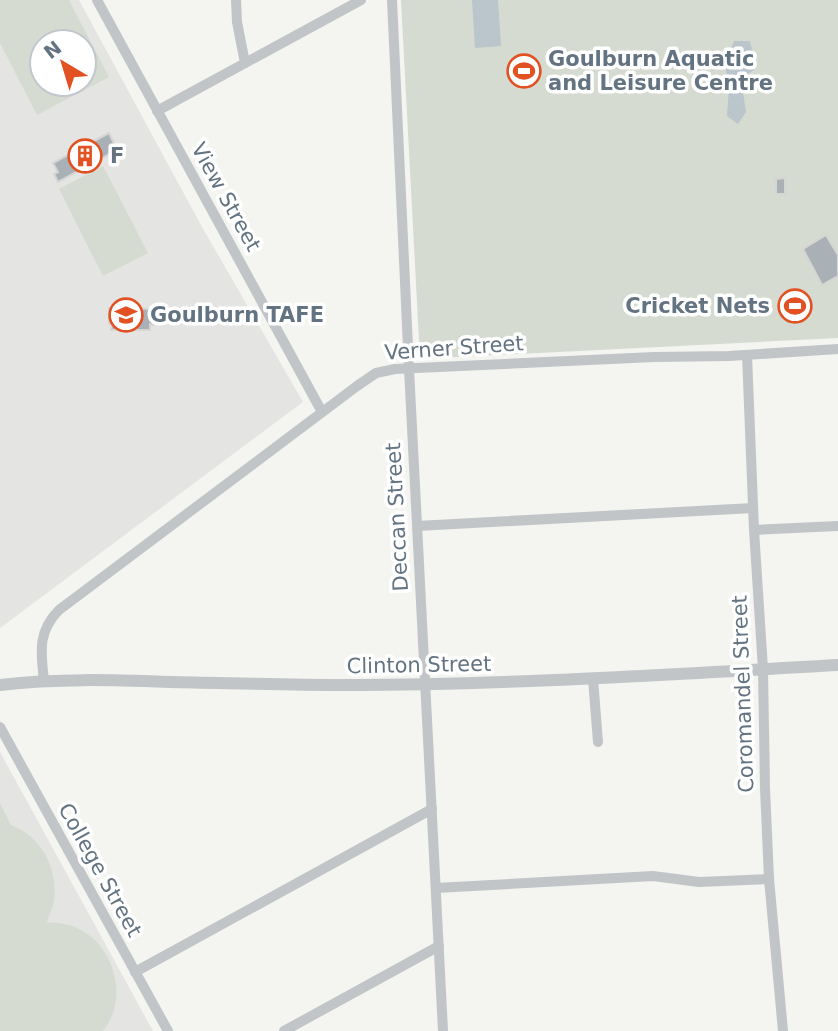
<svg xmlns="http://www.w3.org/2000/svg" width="838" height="1031" font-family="'DejaVu Sans',sans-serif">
	<rect width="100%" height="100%" fill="#f4f4f0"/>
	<g fill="#e4e5e3" fill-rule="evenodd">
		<path d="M 0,0 L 79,0 L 202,227 L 303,402 L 0,628 ZM 42,42 L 84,42 L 84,84 L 42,84 Z"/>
		<polygon points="0,752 153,1031 0,1031"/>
	</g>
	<g fill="#d5dbd1" fill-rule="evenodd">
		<path d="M 0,0 L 69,0 L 109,77 L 37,115 L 0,43 ZM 42,42 L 84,42 L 84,84 L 42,84 Z"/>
		<path d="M 401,0 L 838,0 L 838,338 L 437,358 C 425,357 420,352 419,340 Z"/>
		<polygon points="103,166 148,253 103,276 59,189"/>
		<path d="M 0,803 L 11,825 C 42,837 58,868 54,901 C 53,908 49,915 47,922 C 59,923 72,924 83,931 C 116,951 128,1000 103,1031 L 0,1031 Z"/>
	</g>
	<g fill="#bac6cb">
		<polygon points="472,0 498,0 501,46 475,48"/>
		<polygon points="734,41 750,41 754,58 754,70 741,79 746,112 738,124 727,116 729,87 725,64"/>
	</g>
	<g fill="#aab1b6" stroke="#d5d5d3" stroke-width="2">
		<polygon points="667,50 676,51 675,64 666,63"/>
		<polygon points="109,133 117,150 58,182 54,174 58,172 53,163"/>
		<polygon points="785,178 785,194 776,194 776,179"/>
		<polygon points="826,235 838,255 838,276 822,285 803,249"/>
		<polygon points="109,308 154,309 153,325 150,324 150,330 111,330 112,324 109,324"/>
	</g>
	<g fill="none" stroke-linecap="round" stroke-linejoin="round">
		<g stroke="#c1c5c8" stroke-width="10">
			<polyline points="97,0 322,412"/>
			<polyline points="236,0 237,22 245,63"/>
			<polyline points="392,0 409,369 443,1031"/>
			<polyline points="157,111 361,0"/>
			<polyline points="747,355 754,530 763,669 765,788 769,879 783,1031"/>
			<polyline points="417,526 753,508"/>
			<polyline points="754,530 838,526"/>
			<polyline points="593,679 598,742"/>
			<path d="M 44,681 C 41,653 37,632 59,610 L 357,386 L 376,373 L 395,369 L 654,357 L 729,356 L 838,349"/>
			<polyline points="0,727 168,1031"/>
			<polyline points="436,888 653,876 699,882 769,879"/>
			<polyline points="135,972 432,809"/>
			<polyline points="284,1031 439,946"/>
		</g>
		<path stroke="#c1c5c8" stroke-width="12" d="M 0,685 C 57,678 113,680 170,682 C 228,683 286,685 345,685 C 509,685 674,674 838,665"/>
	</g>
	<defs>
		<symbol id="stadium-ring" viewBox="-11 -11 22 22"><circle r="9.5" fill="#fff" stroke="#e25122" stroke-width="1.5"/><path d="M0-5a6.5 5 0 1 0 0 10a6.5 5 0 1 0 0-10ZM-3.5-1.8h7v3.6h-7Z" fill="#e25122"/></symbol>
		<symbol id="building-ring" viewBox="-11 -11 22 22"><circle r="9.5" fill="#fff" stroke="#e25122" stroke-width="1.5"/><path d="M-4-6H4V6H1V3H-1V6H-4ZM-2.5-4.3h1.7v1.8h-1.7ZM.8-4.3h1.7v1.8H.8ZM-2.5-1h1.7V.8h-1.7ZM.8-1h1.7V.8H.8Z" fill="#e25122"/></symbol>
		<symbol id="university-ring" viewBox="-11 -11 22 22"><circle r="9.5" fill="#fff" stroke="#e25122" stroke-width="1.5"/><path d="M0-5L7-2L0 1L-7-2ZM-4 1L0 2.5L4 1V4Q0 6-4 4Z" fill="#e25122"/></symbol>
	</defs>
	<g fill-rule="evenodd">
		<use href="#stadium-ring" x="505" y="52" width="38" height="38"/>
		<use href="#building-ring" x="66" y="137" width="38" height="38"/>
		<use href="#stadium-ring" x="776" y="287" width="38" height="38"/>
		<use href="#university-ring" x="107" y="296" width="38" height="38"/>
	</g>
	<g text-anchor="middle" stroke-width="7" stroke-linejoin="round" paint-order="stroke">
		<g font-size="21" font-weight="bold" fill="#637381" stroke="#fff" text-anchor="start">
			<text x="548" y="66">Goulburn Aquatic<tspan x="548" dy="24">and Leisure Centre</tspan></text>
			<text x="110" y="163">F</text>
			<text x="770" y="313" text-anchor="end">Cricket Nets</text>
			<text x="150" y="322">Goulburn TAFE</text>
		</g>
		<g font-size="21" fill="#637381" stroke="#fff">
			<text transform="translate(226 197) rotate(61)" y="7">View Street</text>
			<text transform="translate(454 348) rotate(-4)" y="7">Verner Street</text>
			<text transform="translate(397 517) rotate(-93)" y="7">Deccan Street</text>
			<text transform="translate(419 665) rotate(-1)" y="7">Clinton Street</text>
			<text transform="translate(743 694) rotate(-92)" y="7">Coromandel Street</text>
			<text transform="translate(100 870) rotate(61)" y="7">College Street</text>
		</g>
	</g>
	<g transform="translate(63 63) rotate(322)"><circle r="33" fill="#ffffff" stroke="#c1c7cd" stroke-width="2"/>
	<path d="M0-5L12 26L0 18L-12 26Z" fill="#e25122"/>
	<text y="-10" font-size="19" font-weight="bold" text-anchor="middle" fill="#637381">N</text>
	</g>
</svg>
